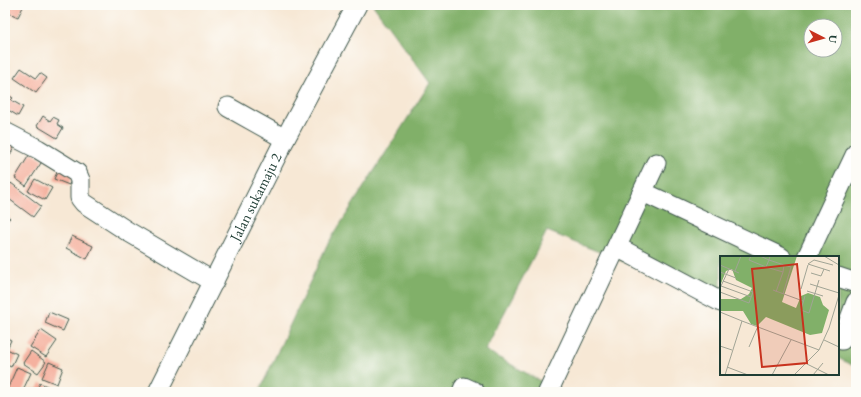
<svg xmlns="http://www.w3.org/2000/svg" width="861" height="397" font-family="'EB Garamond',serif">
	<rect width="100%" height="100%" fill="#fdfcf7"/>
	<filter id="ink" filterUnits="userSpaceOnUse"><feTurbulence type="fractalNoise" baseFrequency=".025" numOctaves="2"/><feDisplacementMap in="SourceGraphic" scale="8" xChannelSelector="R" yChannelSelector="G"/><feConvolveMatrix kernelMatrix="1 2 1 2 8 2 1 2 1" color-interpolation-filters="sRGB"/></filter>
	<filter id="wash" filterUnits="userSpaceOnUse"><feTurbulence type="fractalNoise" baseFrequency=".012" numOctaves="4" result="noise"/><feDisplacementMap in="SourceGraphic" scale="16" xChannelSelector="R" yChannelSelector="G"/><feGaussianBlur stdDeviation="0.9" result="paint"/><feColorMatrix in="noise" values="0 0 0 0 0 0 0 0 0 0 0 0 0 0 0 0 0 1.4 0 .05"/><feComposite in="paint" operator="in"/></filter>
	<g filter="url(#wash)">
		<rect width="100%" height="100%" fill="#f7e8d5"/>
		<path fill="#81b069" stroke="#50764e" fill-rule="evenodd" d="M 373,5 L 856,5 L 856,367 L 838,358 L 838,257 L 721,257 L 721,301 L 547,231 L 485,350 L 560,392 L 259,392 L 327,245 L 430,83 ZM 811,26 L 835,26 L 835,50 L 811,50 Z"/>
		<g id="blocks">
			<g fill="#f5b19f">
				<polygon points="5,5 24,5 18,17 5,11"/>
				<polygon points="21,68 36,78 40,73 47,78 36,93 14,78"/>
				<polygon points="5,93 13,98 11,100 23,107 18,116 5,108"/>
				<polygon points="43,116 50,121 53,117 59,120 57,124 63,128 57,138 37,126"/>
				<polygon points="5,140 15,146 5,164"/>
				<polygon points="31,152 43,160 26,186 15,178"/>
				<polygon points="60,166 74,173 69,185 54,179"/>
				<polygon points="35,179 52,188 45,200 28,191"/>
				<polygon points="11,183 41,206 33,217 5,196 5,192"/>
				<polygon points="5,213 10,218 5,223"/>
				<polygon points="72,236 93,246 87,259 66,248"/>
				<polygon points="49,312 68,320 63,331 45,323"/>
				<polygon points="41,330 57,341 46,357 30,347"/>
				<polygon points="5,337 11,340 7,349 17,354 11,367 5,364"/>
				<polygon points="31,351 46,362 38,373 23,363"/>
				<polygon points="49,362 63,368 57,384 42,378"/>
				<polygon points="17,367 31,373 22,392 6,392"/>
				<polygon points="40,383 56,390 55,392 30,392 32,388 36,391"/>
			</g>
		</g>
	</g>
	<g filter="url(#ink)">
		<use href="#blocks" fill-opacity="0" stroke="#3f574c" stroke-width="1"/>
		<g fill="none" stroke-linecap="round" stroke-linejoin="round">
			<defs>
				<g id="minor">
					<polyline points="228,107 285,139"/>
					<polyline points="5,132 38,149 77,173 80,180 80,198 84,203 127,231 214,282"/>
					<polyline points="643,192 781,257"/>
					<polyline points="617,247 721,302"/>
					<polyline points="807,257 856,153"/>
					<polyline points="838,277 856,283"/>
					<polyline points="838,339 842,340 856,302"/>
					<path id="s1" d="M 158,392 L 285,139 L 357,5"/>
					<polyline points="462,392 464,387 475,392"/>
					<polyline points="548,392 656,163"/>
				</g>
			</defs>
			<use href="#minor" stroke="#3f574c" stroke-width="21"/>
			<use href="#minor" stroke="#fff" stroke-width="19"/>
		</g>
	</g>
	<g text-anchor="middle" stroke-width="3" stroke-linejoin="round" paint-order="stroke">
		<g font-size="15" fill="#1f3d34" stroke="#fdfcf7">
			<text dy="5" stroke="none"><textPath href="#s1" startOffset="218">Jalan sukamaju 2</textPath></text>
		</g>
	</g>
	<g transform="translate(720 256)">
		<rect width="119" height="119" fill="#f7e8d5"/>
		<path d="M 0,0 L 77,0 L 62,46 L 76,52 L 81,40 L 88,37 L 100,41 L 103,49 L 109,54 L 102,77 L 90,79 L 46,61 L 37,70 L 31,68 L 23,55 L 0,55 L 0,43 L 21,43 L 29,38 L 32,32 L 16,24 L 12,13 L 6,15 L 0,30 Z" fill="#81b069"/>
		<path fill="none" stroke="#a1a495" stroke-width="1" d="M 31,0 L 29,4 L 46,11M 40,0 L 49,4 L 50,0M 104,0 L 119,9M 0,9 L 19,17M 15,15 L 21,0M 110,15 L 88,8 L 94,4 L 113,9M 0,16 L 16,22M 91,17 L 101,20 L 104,13M 90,28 L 119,37M 1,30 L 31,41M 0,32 L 9,13M 81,33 L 88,9M 53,34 L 83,45M 87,35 L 103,40M 0,36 L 29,47 L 33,36 L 3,25M 56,36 L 63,16 L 64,9 L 49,4 L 46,11 L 63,16M 63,38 L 71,11 L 64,9M 85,40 L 81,54 L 89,57 L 99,24M 0,56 L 22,65M 104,84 L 119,91M 0,90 L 12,94M 29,91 L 38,70M 87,108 L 109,119M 7,111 L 28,119M 5,119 L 22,65 L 99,94M 52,119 L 71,84M 74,119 L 99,94 L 109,72 L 119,39M 93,119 L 103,107"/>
		<path fill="#c8321e" fill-opacity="0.15" stroke="#c8321e" stroke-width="2" d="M 77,8 L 87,107 L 42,111 L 32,13 Z"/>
		<rect width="119" height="119" fill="none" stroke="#1f3d34" stroke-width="2"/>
	</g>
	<rect width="861" height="397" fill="none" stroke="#fdfcf7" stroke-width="20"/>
	<g transform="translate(823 38) rotate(96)"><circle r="19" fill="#fdfcf7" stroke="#a4b0a9"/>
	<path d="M0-3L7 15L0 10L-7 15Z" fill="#c8321e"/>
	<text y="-6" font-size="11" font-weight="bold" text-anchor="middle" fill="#1f3d34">U</text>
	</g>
</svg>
